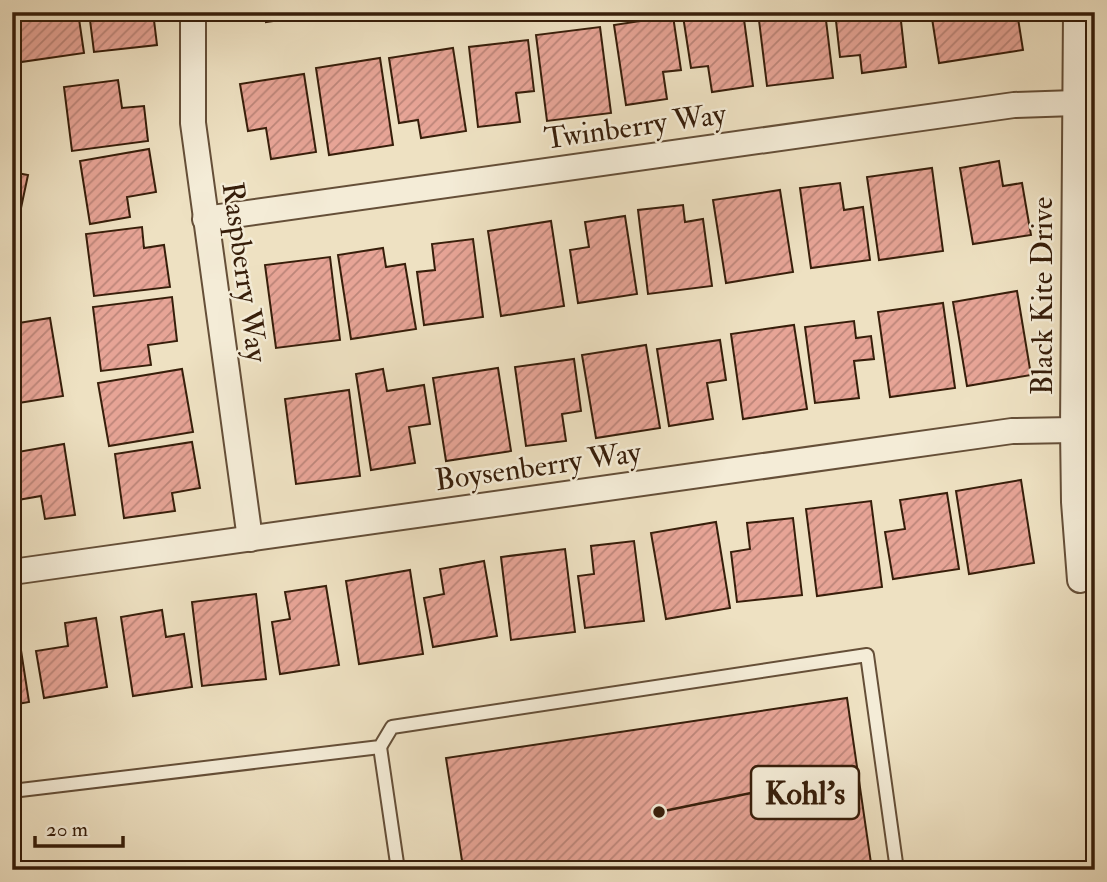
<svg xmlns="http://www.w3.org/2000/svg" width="1107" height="882" font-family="'IM FELL Double Pica',serif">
	<defs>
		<pattern id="building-hatch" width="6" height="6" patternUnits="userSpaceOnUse" patternTransform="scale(1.75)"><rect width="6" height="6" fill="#e7a496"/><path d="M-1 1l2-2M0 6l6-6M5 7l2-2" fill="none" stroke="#bc8579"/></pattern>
	</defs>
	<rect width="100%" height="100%" fill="#eee1c2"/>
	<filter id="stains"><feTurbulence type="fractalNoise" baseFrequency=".00286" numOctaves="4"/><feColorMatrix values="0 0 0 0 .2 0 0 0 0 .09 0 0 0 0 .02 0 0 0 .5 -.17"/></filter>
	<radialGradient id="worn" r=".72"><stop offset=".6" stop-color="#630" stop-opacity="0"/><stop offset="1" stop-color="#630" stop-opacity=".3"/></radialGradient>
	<g fill="url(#building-hatch)" stroke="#371e0a" stroke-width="2">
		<polygon points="15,12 78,12 84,53 21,62"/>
		<polygon points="89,12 153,12 157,45 94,52"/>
		<polygon points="248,12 312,12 313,15 266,22 265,14 249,17"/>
		<polygon points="705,12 743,12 753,86 712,92 708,66 691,68 683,16"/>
		<polygon points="758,12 825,12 833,78 767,86"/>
		<polygon points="835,12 900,12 906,67 862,73 860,55 840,57"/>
		<polygon points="931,12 1017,12 1023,50 939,63"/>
		<polygon points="673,16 681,70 663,72 667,99 626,105 614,25"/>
		<polygon points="600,27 611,113 547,121 536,35"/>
		<polygon points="528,40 534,91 516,93 520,122 478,127 469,47"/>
		<polygon points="453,48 466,131 421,138 418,120 399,123 389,58"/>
		<polygon points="380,58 393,145 329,155 316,68"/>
		<polygon points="304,74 316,152 271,159 266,128 248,131 240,84"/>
		<polygon points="118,80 122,108 144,106 148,141 72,151 64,87"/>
		<polygon points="149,149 156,192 127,197 130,217 90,224 80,161"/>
		<polygon points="999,161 1003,186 1022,183 1031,235 973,244 960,168"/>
		<polygon points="932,168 943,251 879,260 867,177"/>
		<polygon points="12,172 28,175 14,241 12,241"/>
		<polygon points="840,183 844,210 863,207 870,260 811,268 800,188"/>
		<polygon points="780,190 793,272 726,283 713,200"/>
		<polygon points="683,205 685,222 703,219 712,286 648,294 638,210"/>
		<polygon points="625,216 637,294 578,303 570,250 589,247 585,222"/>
		<polygon points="551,221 564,306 501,316 488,231"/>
		<polygon points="142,227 144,248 164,245 170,287 94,296 86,234"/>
		<polygon points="473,239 483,317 424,325 417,272 435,270 432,244"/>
		<polygon points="383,248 386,267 405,264 416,329 351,339 338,255"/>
		<polygon points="330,257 340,340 276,348 265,265"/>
		<polygon points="1017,291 1031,375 967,386 953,302"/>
		<polygon points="172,297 177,341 148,345 151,365 101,371 93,307"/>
		<polygon points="943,303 955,388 890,397 878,312"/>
		<polygon points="50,318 63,396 12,404 12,324"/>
		<polygon points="854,321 856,338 871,336 874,359 854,361 859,398 815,403 805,327"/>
		<polygon points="794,325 807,409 743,419 731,334"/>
		<polygon points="720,340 726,380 707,383 713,419 669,426 657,349"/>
		<polygon points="646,345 660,428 596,438 582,355"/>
		<polygon points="574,359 581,411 562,414 566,441 526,446 515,367"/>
		<polygon points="498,368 511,451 446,461 433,378"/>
		<polygon points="182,369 193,432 109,446 98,383"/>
		<polygon points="383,369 387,391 424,385 430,424 409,427 415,463 371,470 356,374"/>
		<polygon points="349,390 360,476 296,484 285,399"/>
		<polygon points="192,442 200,488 172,493 175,511 124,518 115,454"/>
		<polygon points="64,444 75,515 45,519 41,496 12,501 12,453"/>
		<polygon points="1021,480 1034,563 969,574 956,491"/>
		<polygon points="947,493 959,569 893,579 885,532 905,529 900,500"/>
		<polygon points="871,501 882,587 817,596 806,509"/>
		<polygon points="793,518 802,595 737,602 731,552 750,549 747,523"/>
		<polygon points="716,522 730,608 666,619 651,533"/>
		<polygon points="634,541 644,621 585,628 578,576 594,574 591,546"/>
		<polygon points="565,549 575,632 511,640 501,557"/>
		<polygon points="484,561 497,636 433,647 424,598 444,594 440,569"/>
		<polygon points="410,570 423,654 359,664 346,581"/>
		<polygon points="326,586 339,665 280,674 272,622 290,619 285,592"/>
		<polygon points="256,594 266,679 202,686 192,602"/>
		<polygon points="162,610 166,637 184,634 192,687 133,696 121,617"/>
		<polygon points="96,618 107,687 44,698 36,651 68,646 65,623"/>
		<polygon points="20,644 29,702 12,705 12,645"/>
		<polygon points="847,698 872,870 442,870 463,867 446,758"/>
	</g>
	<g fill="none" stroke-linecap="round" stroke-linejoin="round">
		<defs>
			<g id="service">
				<polyline points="380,747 398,870"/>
				<polyline points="12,791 380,747 392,727 867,655 897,870"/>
			</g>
			<g id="minor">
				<polyline points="193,12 193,123 250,539"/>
				<polyline points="1076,12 1073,430 1074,502 1080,580"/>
				<polyline points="205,219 1014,105 1075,103"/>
				<polyline points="12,572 1012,431 1073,430"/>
			</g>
		</defs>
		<use href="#service" stroke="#654f38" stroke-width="16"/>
		<use href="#minor" stroke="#654f38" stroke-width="28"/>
		<use href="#service" stroke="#f4ecd7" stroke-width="12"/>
		<use href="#minor" stroke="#f4ecd7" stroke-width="24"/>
	</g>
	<g text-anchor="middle" stroke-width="5" stroke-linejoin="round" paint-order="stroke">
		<g font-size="30" fill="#371e0a" stroke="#f4ecd7">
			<text transform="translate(635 126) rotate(-8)" y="10">Twinberry Way</text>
			<text transform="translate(245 272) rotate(82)" y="10">Raspberry Way</text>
			<text transform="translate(1042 296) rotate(-90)" y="10">Black Kite Drive</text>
			<text transform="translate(538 466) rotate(-8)" y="10">Boysenberry Way</text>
		</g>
	</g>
	<path fill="none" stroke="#371e0a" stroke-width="2.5" d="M659 812L751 793"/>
	<circle fill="#371e0a" stroke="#f4ecd7" stroke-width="2.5" cx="659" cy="812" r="7"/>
	<rect fill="#f4ecd7" stroke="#371e0a" stroke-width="2.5" x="751" y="766" width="108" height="53" rx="7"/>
	<g font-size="32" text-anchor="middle" font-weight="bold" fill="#371e0a">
		<text x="805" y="804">Kohl's</text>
	</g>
	<rect width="1107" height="882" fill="none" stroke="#eee1c2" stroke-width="42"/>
	<rect x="14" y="14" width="1079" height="854" fill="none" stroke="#371e0a" stroke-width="3.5"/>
	<rect x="21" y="21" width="1065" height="840" fill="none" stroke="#371e0a" stroke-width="2"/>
	<path d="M35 836v10h88v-10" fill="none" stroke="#371e0a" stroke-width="3.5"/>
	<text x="46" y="836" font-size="21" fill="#371e0a" stroke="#f4ecd7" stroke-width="5" paint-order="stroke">20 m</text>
	<rect width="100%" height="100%" filter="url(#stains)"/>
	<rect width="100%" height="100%" fill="url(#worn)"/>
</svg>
